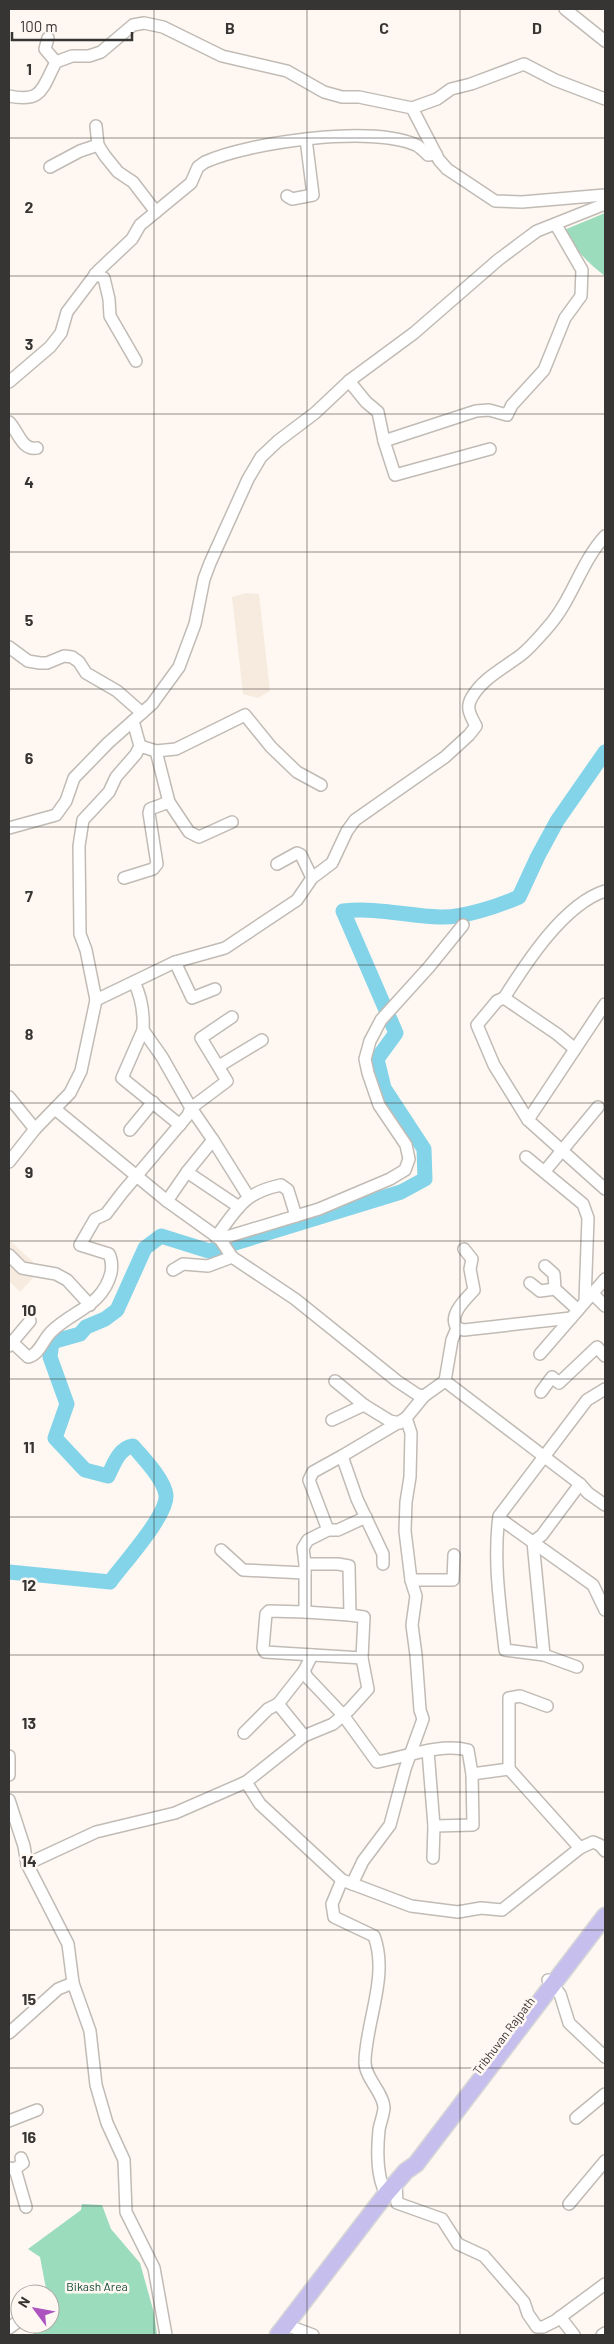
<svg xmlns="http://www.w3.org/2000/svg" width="614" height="2344" font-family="Barlow,sans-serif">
	<rect width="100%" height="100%" fill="#fff8f2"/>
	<g fill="#f7ebdf">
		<polygon points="246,593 259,594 270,691 258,698 243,694 232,597"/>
		<polygon points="9,1240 41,1269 20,1292 9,1281"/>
	</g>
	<g fill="#9bdcbd">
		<path d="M 605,213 L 605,276 C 589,264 573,248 564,230 Z"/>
		<polygon points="82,2204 102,2205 111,2229 140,2263 154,2313 157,2335 34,2335 31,2324 50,2324 50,2294 47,2294 40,2257 28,2249 81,2210"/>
	</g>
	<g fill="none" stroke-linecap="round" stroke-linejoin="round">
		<path stroke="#84d4e9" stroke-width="15" d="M 9,1572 L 110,1582 C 123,1564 168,1515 166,1495 C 164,1479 143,1458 133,1446 C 119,1448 114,1464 108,1476 L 85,1470 L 55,1438 L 67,1404 L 50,1357 L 52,1342 L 80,1334 L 86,1327 L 105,1319 L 117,1310 L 145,1248 L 161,1236 L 209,1251 L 401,1192 L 425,1179 L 424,1149 L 384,1088 L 377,1059 L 396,1033 L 343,911 C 376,907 407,916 440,917 C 463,918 498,906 519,897 L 538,856 L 557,821 L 605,752"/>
		<defs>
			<g id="minor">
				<polyline points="565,9 605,41"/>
				<polyline points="48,38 45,49 56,62"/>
				<path d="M 9,96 C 43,103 42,88 56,62 L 72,56 L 89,56 L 101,52 L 133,25 L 144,23 L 163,27 L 222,56 L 287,71 L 324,92 L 342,97 L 359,97 L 412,108 L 439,160 L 447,169 L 495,201 L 522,202 L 605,195"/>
				<polyline points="412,108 437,99 451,89 471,84 524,64 555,80 605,99"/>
				<polyline points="96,126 98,145 105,156 118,172 133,182 156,212"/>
				<polyline points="50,167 80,151 98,145"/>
				<polyline points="287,196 292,199 313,195 306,139"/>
				<polyline points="95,274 104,278 109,299 110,316 136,361"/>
				<polyline points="349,381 366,402 378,412 384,441 476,411 489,410 507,415 512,405 544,370 565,318 581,296 582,270 556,225"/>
				<path d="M 9,382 L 50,347 L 61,333 L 67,312 L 98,271 L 132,239 L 140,225 L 191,183 L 198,167 L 205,162 C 250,142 371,125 416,145 C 420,147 424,151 428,155 L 436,154"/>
				<path d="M 9,422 C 18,431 22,451 37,448"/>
				<polyline points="384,441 395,475 490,449"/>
				<polyline points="9,647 28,661 40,663 47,663 64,656 72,657 79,662 86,673 117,691 142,713"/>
				<polyline points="140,746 156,751 176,749 245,715 271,747 297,772 321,785"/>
				<polyline points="156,751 169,802 189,832 199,837 232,822"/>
				<polyline points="9,828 56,815 66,801 74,778 108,743 152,704 179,667 195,624 204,579 210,563 248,479 261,457 278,441 315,413 349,381 414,333 498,260 522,242 537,231 605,204"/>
				<polyline points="277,864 297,853 301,855 312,878"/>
				<polyline points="124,878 153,869 157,864 149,813 150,809 169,802"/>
				<polyline points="175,962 192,998 215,989"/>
				<path d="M 134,982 C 142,998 144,1013 143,1030 L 162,1057 L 191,1108 L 227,1081 L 201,1038 L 232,1017"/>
				<path d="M 504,998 C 526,963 564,904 605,891"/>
				<path d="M 96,1000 L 175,962 L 225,948 L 297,900 L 312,878 L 332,863 L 347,831 L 355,820 L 445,757 L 469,735 L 476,726 C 471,716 465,708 472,697 C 483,678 504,668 521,655 C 531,647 540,636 548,627 C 572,600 581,562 605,536"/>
				<polyline points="143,1030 122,1078 180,1125"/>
				<polyline points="575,1049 557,1034 504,998 497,1001 477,1025 494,1065 528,1120 605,1189"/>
				<polyline points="219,1066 262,1040"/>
				<polyline points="9,1097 35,1129"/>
				<polyline points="55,1109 167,1201 220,1239 232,1257 295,1299 397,1381 418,1395 424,1396 445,1381 580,1484 588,1493 605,1505"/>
				<polyline points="528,1120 605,1004"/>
				<polyline points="130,1130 153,1102"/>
				<polyline points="526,1157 583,1204 588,1218 585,1301"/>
				<polyline points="9,1162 35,1129 70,1093 81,1071 96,1000 86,950 80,934 79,846 83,820 109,792 116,777 136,754 140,746 133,721"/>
				<polyline points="545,1171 598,1107"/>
				<polyline points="187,1172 239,1207"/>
				<polyline points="167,1201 187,1172 213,1140 248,1196"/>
				<path d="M 216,1237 C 238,1208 243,1193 281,1185 L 288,1190 L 296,1216"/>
				<polyline points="220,1239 319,1209 390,1179 405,1170 409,1159 406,1145 379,1105 368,1073 365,1059 370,1041 381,1020 429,967 463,925"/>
				<path d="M 464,1249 L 472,1259 L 470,1269 L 474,1290 C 465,1300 448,1315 457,1328 L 464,1330 L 571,1318"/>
				<polyline points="9,1255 22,1268 56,1274 67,1280 90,1305"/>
				<polyline points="545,1266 554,1274 555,1289 578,1310"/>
				<polyline points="173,1270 183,1264 208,1266 232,1257"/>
				<polyline points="530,1283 540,1291 555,1289"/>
				<polyline points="592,1293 605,1306"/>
				<path d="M 13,1343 L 28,1357 C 39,1355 43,1340 51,1332 C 73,1310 102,1307 111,1273 C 112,1267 112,1260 109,1254 L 80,1245 L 95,1219 L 106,1214 L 122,1193 L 188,1115 L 191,1108 L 213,1140"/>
				<polyline points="9,1346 30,1321"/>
				<polyline points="540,1354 605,1279"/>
				<polyline points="335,1381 364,1405"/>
				<polyline points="445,1381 452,1340 457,1328"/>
				<polyline points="541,1392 552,1377 559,1383 597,1347 605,1356"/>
				<polyline points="332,1420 364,1405 390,1421 400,1423"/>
				<polyline points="499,1518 593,1585 605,1610"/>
				<polyline points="328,1530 309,1480 313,1472 342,1456"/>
				<polyline points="221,1550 243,1570 305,1573"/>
				<polyline points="383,1564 383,1554 357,1499 342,1456 406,1418"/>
				<polyline points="411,1580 453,1580 454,1555"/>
				<polyline points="305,1612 350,1615"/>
				<path d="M 312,1655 L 304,1671 L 307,1677 L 343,1715 L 377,1762 C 405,1757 440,1743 468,1750 L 472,1774 L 509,1769 L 580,1848 L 593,1842 L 600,1845 L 605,1851"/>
				<polyline points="544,1655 533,1542 542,1535 580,1484"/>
				<polyline points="362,1658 265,1652 263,1648 266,1614 269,1611 305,1612 305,1564 303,1548 308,1540 328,1530 338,1530 366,1517"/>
				<path d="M 577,1667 L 544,1655 L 505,1650 C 500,1605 493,1561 499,1516 L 587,1400 L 605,1389"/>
				<polyline points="278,1704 304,1671"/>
				<polyline points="244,1733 268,1709 278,1704 304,1736"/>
				<polyline points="428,1751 434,1826 433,1858"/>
				<polyline points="9,1756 9,1775"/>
				<polyline points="509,1769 509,1698 520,1696 547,1706"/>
				<polyline points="246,1782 260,1804 342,1880 411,1906 458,1912 481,1908 502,1910 580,1848"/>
				<polyline points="9,1800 24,1846 27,1864 68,1944 73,1983 90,2031 96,2085 107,2123 124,2160 126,2212 154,2268 166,2335"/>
				<polyline points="434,1826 473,1825 472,1774"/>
				<polyline points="27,1864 96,1832 175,1813 246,1782 304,1736 333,1724 349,1710 368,1689 362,1658 364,1617 350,1615 349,1566 338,1564 305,1564"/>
				<path d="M 342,1880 L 332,1904 L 334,1917 L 374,1936 C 389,1975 366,2022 365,2061 C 364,2077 383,2092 384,2107 C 384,2114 380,2123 379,2130 C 377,2150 376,2176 386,2194"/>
				<polyline points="352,1884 363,1861 390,1825 405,1769 423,1719 420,1710 416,1655 412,1625 416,1596 411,1580 405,1531 406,1502 410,1477 411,1433 406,1418 424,1396"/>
				<polyline points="548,1980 560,1994 569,2023 605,2057"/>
				<polyline points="9,2033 58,1989 73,1983"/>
				<polyline points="576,2118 605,2094"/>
				<polyline points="9,2121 37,2110"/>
				<polyline points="9,2168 15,2169 26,2207"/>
				<polyline points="15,2169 23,2163 21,2158"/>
				<polyline points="396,2183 397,2203 442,2219 458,2244 484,2256 524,2302 528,2314 537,2327 543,2327 555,2321 605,2284"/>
				<polyline points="569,2204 605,2161"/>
				<polyline points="560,2317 574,2335"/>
				<polyline points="286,2325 313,2335"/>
				<polyline points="9,2328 20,2320"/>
				<polyline points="602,2335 605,2333"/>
			</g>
			<polyline id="highway" points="278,2335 386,2194 406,2171 416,2164 605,1916"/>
		</defs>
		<use href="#minor" stroke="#c1bbb5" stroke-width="14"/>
		<use href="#highway" stroke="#d7d7d6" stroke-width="19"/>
		<use href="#minor" stroke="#fff" stroke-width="11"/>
		<use href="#highway" stroke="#c6bfee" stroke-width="16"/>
	</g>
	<path fill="none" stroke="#373533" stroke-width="1" stroke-opacity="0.55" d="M 154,9 L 154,2335M 307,9 L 307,2335M 460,9 L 460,2335M 9,138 L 605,138M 9,276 L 605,276M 9,414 L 605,414M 9,552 L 605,552M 9,689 L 605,689M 9,827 L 605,827M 9,965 L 605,965M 9,1103 L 605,1103M 9,1241 L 605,1241M 9,1379 L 605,1379M 9,1517 L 605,1517M 9,1655 L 605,1655M 9,1792 L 605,1792M 9,1930 L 605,1930M 9,2068 L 605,2068M 9,2206 L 605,2206"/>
	<g text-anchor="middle" stroke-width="5" stroke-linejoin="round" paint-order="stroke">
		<g font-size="12" fill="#373533" stroke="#fff8f2">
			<text transform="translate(504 2036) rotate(-53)" y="4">Tribhuvan Rajpath</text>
		</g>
		<g font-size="12" fill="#124a35" stroke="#fff8f2">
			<text x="97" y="2291">Bikash Area</text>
		</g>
	</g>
	<g font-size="16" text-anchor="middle" font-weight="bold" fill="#373533" stroke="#fff8f2" stroke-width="5" stroke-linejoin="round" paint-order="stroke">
		<text x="230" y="34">B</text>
		<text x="384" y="34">C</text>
		<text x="537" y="34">D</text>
		<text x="29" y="75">1</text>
		<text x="29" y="213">2</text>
		<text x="29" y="350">3</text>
		<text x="29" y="488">4</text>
		<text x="29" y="626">5</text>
		<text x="29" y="764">6</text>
		<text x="29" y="902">7</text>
		<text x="29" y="1040">8</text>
		<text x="29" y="1178">9</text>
		<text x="29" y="1316">10</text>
		<text x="29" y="1453">11</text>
		<text x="29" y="1591">12</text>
		<text x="29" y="1729">13</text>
		<text x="29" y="1867">14</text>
		<text x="29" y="2005">15</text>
		<text x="29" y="2143">16</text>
	</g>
	<rect width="614" height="2344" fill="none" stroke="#373533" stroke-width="20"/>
	<g transform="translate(35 2309) rotate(302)"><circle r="24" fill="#fff8f2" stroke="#afaaa6"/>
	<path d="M0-4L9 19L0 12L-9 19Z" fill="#ac53bf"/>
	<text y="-8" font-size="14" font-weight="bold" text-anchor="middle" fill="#373533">N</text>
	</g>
	<path d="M12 32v8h120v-8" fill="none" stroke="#373533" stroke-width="2.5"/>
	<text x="20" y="32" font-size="15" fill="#373533" stroke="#fff8f2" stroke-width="4" paint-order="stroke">100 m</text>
</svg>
